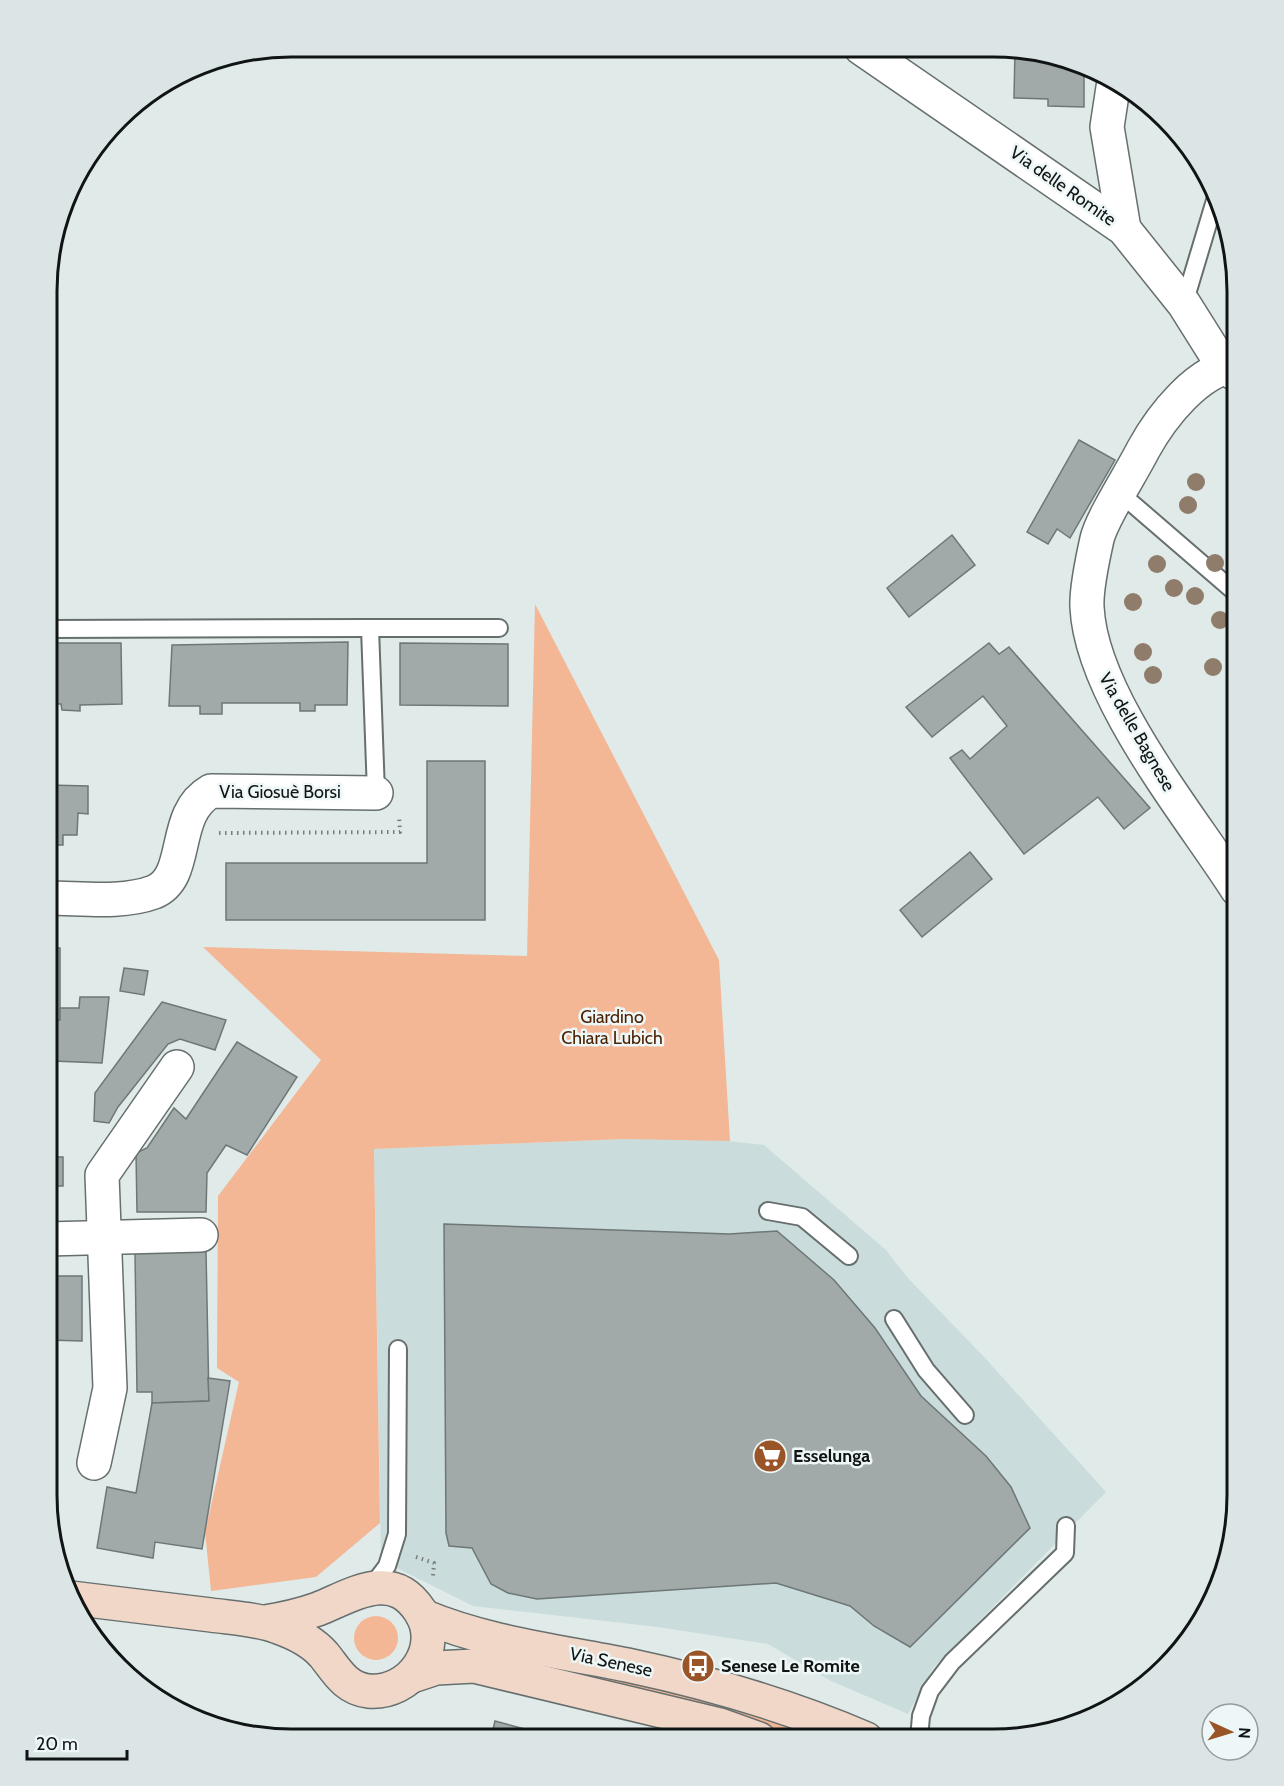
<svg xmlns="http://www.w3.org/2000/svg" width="1284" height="1786" font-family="Cabin,sans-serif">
	<rect width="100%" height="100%" fill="#e0eae9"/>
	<polygon fill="#cadddc" points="624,1139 710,1139 764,1145 886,1250 907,1277 986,1359 1106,1492 933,1668 908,1714 831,1681 768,1644 658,1627 473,1606 381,1560 374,1149"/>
	<g fill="#f3b795">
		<polygon points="535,604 719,960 730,1141 624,1139 374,1149 380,1523 316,1577 211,1591 205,1532 239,1382 217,1368 218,1196 321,1060 203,947 527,956"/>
		<circle cx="376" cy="1638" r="22"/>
		<polygon points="491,1646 792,1722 787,1735 699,1708 489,1658"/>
	</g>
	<g fill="#a1aaa9" stroke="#6e7777" stroke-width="1.5">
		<polygon points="1015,49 1025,49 1084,65 1084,107 1048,106 1048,99 1014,98"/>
		<polygon points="1079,440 1115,460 1070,538 1057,529 1048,544 1027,532"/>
		<polygon points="952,535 975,565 909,617 887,588"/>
		<polygon points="348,642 347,705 315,705 315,711 300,711 300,703 222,703 222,714 200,714 200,706 169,706 172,645"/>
		<polygon points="48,643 121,643 122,704 80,705 80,711 62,710 61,704 48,704"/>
		<polygon points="400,643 508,644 508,706 400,705"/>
		<polygon points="989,643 999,654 1009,647 1150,808 1124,829 1098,797 1024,854 950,758 962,750 970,759 1007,726 983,696 932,737 906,707"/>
		<polygon points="427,761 485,761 485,920 226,920 226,863 427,863"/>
		<polygon points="48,785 88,786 88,814 78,813 77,835 63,835 63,845 48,845"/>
		<polygon points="970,852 992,879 922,937 900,910"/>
		<rect x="47" y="948" width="13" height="72"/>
		<polygon points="124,968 148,971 144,995 120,991"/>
		<polygon points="80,997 109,997 102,1063 53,1061 52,1020 60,1020 60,1008 79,1008"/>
		<polygon points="162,1002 226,1020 215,1050 180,1039 168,1044 118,1107 109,1123 94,1121 95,1093"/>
		<polygon points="237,1042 297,1077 247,1155 226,1145 207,1173 206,1212 137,1212 136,1153 147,1148 174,1108 186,1119"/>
		<rect x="47" y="1157" width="16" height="29"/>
		<polygon points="444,1224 729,1234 777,1231 834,1280 875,1328 921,1396 986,1456 1011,1487 1030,1528 910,1647 874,1626 850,1606 776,1583 537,1599 508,1593 491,1584 472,1548 449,1546 446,1533"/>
		<polygon points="206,1251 209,1401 152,1403 152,1392 137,1392 135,1253"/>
		<polygon points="47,1276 82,1276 82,1341 47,1340"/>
		<polygon points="208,1378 230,1381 202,1549 155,1542 153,1558 97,1548 107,1487 136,1493 152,1403 209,1401"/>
		<polygon points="47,1384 49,1384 50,1484 47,1484"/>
		<polygon points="495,1721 554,1737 553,1738 491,1738"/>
	</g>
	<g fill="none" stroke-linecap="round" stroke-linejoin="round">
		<defs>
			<g id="service">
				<polyline points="1184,304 1216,197"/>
				<polyline points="1120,493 1237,594"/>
				<polyline points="48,629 370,628"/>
				<polyline points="376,793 370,628 499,628"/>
				<polyline points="768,1211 802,1217 849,1256"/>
				<polyline points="894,1319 926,1370 965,1415"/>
				<polyline points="371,1587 387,1566 397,1534 398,1349"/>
				<polyline points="919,1739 921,1716 930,1691 952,1662 1065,1553 1066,1526"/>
			</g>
			<g id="minor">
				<polyline points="861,48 1124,229 1184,304 1223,366 1237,375"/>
				<polyline points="1114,81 1107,127 1124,229"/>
				<path d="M 1237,889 C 1189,814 1091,696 1087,607 C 1086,589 1093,557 1097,539 C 1102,518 1132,472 1143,450 C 1161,417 1198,369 1237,365"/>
				<path d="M 48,898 C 81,898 122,904 154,892 C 191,877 170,814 211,791 L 376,793"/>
				<polyline points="47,1239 201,1235"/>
				<polyline points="94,1463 110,1388 102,1175 177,1067"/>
			</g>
			<g id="secondary">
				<path d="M 71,1598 C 117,1604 164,1609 211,1615 C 233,1618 257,1619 278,1627 C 295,1633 312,1641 324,1655 C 337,1671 345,1688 368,1691 C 411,1695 444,1647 420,1611 C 392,1568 353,1595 318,1609 C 301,1615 284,1619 265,1622"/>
				<path d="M 423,1616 C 487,1643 558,1651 627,1665 C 707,1682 790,1706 866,1739"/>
				<polyline points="412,1676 436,1668 474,1666 720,1725 759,1739"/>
			</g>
		</defs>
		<use href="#service" stroke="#666f6e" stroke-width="20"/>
		<use href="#minor" stroke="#666f6e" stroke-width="36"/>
		<use href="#secondary" stroke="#666f6e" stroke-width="36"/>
		<g stroke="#777d7d" stroke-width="4" stroke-dasharray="1.5 4.5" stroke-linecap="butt">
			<polyline points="219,833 400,832 399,816"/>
			<polyline points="416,1557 434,1563 433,1576"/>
		</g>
		<use href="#service" stroke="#fff" stroke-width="16"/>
		<use href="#minor" stroke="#fff" stroke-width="33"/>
		<use href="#secondary" stroke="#f0d7c8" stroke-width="33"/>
	</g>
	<g fill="#8f7c6a">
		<circle cx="1196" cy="482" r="9"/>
		<circle cx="1188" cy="505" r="9"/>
		<circle cx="1215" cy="563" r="9"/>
		<circle cx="1157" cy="564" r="9"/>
		<circle cx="1174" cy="588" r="9"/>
		<circle cx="1195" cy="596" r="9"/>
		<circle cx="1133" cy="602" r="9"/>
		<circle cx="1220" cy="620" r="9"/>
		<circle cx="1143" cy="652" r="9"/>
		<circle cx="1213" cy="667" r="9"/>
		<circle cx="1153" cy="675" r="9"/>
	</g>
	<defs>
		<symbol id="supermarket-disc" viewBox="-11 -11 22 22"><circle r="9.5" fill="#995428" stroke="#eef7f7"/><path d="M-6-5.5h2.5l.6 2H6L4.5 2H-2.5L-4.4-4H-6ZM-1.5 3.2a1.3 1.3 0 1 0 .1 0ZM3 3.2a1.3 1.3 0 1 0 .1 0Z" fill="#fff"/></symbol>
		<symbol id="bus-disc" viewBox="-11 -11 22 22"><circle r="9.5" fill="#995428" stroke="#eef7f7"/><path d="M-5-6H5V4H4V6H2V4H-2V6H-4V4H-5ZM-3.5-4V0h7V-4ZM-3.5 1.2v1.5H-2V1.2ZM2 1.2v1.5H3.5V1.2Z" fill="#fff"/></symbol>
	</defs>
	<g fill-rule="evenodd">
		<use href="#supermarket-disc" x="751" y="1437" width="38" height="38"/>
		<use href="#bus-disc" x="679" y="1647" width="38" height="38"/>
	</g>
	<g text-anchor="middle" stroke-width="5" stroke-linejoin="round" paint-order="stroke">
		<g font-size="18" fill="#111414" stroke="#eef7f7">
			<text transform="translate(1063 186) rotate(35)" y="6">Via delle Romite</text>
			<text transform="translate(1137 732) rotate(60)" y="6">Via delle Bagnese</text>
			<text x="280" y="798">Via Giosuè Borsi</text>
			<text transform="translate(611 1662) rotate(12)" y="6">Via Senese</text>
		</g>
		<g font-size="18" fill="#4d2203" stroke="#eef7f7">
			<text x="612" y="1023">Giardino<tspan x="612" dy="21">Chiara Lubich</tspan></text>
		</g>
		<g font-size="18" font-weight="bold" fill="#111414" stroke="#eef7f7" text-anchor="start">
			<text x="793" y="1462">Esselunga</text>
			<text x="721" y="1672">Senese Le Romite</text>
		</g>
	</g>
	<path d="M0 0H1284V1786H0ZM291 57H993A234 234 0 0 1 1227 291V1495A234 234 0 0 1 993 1729H291A234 234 0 0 1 57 1495V291A234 234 0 0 1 291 57Z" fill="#dce5e5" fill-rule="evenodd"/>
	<path fill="none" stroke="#111414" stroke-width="3" d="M291 57H993A234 234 0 0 1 1227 291V1495A234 234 0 0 1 993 1729H291A234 234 0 0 1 57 1495V291A234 234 0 0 1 291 57Z"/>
	<g transform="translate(1230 1732) rotate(94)"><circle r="28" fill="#eef7f7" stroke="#969c9c" stroke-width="1.5"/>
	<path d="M0-4.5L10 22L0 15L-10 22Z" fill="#995428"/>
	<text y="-9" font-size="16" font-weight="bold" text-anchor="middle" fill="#111414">N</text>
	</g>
	<path d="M27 1750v9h100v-9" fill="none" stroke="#111414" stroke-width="3"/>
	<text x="36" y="1750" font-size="18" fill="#111414" stroke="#eef7f7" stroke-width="4.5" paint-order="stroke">20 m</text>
</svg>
